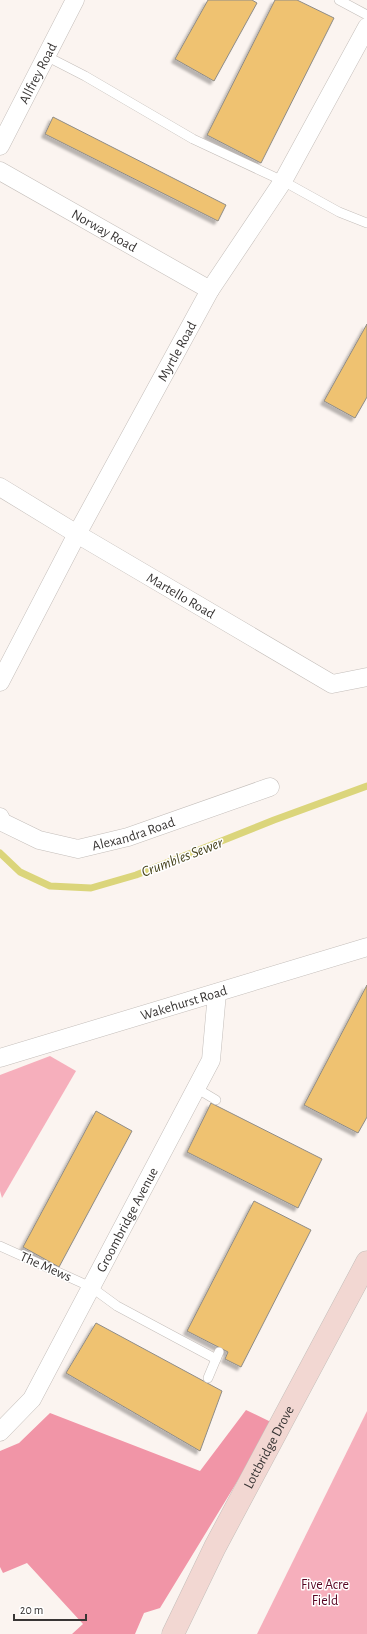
<svg xmlns="http://www.w3.org/2000/svg" width="367" height="1634" font-family="'Alegreya Sans',sans-serif">
	<defs>
		<filter id="shadow"><feDropShadow dx="-3.5" dy="3.5" stdDeviation="1" flood-color="#0004"/></filter>
	</defs>
	<rect width="100%" height="100%" fill="#fbf4f0"/>
	<g fill="#f6afbc">
		<polygon points="50,1056 76,1071 2,1198 0,1191 0,1075"/>
		<polygon points="367,1411 367,1634 257,1634"/>
	</g>
	<polygon fill="#f195a7" points="246,1410 273,1423 160,1608 144,1613 135,1634 72,1634 83,1624 27,1563 3,1573 0,1567 0,1451 19,1443 50,1413 200,1471"/>
	<g fill="none" stroke-linecap="round" stroke-linejoin="round">
		<polyline stroke="#dbd57b" stroke-width="7" points="0,853 20,872 50,886 91,888 136,875 274,820 367,786"/>
	</g>
	<g fill="#efc271" stroke="#8f8c87" filter="url(#shadow)">
		<polygon points="208,0 252,0 257,3 214,81 175,59"/>
		<polygon points="275,0 297,0 334,18 261,163 207,135"/>
		<polygon points="53,117 226,205 218,221 45,134"/>
		<polygon points="367,324 367,397 355,418 324,401"/>
		<polygon points="367,985 367,1117 358,1133 304,1105"/>
		<polygon points="211,1103 322,1159 298,1208 187,1152"/>
		<polygon points="96,1111 132,1131 59,1267 23,1247"/>
		<polygon points="254,1201 311,1230 241,1367 225,1359 228,1352 187,1331"/>
		<polygon points="96,1323 222,1391 200,1451 66,1373"/>
	</g>
	<g fill="none" stroke-linecap="round" stroke-linejoin="round">
		<defs>
			<g id="lane">
				<polyline points="339,0 367,15"/>
				<polyline points="46,56 85,76 193,139 283,181 339,212 367,223"/>
				<polyline points="196,1088 216,1100"/>
				<polyline points="0,1246 91,1287 117,1306 216,1359 219,1352"/>
				<polyline points="208,1378 216,1359"/>
			</g>
			<g id="street">
				<path id="s1" d="M 0,146 L 75,0"/>
				<path id="s2" d="M 0,171 L 210,290"/>
				<path id="s3" d="M 0,487 L 77,534 L 332,684 L 367,677"/>
				<path id="s4" d="M 0,682 L 77,534 L 210,290 L 283,181 L 367,27"/>
				<path id="s5" d="M 0,817 L 2,822 L 39,840 L 78,849 L 128,837 L 270,787"/>
				<path id="s6" d="M 0,1058 L 367,947"/>
				<path id="s7" d="M 0,1432 L 32,1399 L 211,1060 L 217,993"/>
			</g>
			<g id="secondary">
				<path id="s8" d="M 173,1634 L 215,1547 L 367,1262"/>
			</g>
		</defs>
		<use href="#lane" stroke="#c4beba" stroke-width="10"/>
		<use href="#street" stroke="#c4beba" stroke-width="19"/>
		<use href="#secondary" stroke="#c4beba" stroke-width="23"/>
		<use href="#lane" stroke="#fff" stroke-width="9"/>
		<use href="#street" stroke="#fff" stroke-width="18"/>
		<use href="#secondary" stroke="#f2d7d2" stroke-width="22"/>
	</g>
	<g text-anchor="middle" stroke-width="3" stroke-linejoin="round" paint-order="stroke">
		<g font-size="14" fill="#383534" stroke="#fff">
			<text dy="5" stroke="none"><textPath href="#s1" startOffset="82">Allfrey Road</textPath></text>
			<text dy="5" stroke="none"><textPath href="#s2" startOffset="120">Norway Road</textPath></text>
			<text dy="5" stroke="none"><textPath href="#s4" startOffset="375">Myrtle Road</textPath></text>
			<text dy="5" stroke="none"><textPath href="#s3" startOffset="211">Martello Road</textPath></text>
			<text dy="5" stroke="none"><textPath href="#s5" startOffset="144">Alexandra Road</textPath></text>
			<text dy="5" stroke="none"><textPath href="#s6" startOffset="192">Wakehurst Road</textPath></text>
			<text dy="5" stroke="none"><textPath href="#s7" startOffset="249">Groombridge Avenue</textPath></text>
			<text transform="translate(46 1266) rotate(24)" y="5">The Mews</text>
			<text dy="5" stroke="none"><textPath href="#s8" startOffset="210">Lottbridge Drove</textPath></text>
		</g>
		<g font-size="14" fill="#580523" stroke="#fff">
			<text x="325" y="1589">Five Acre<tspan x="325" dy="16">Field</tspan></text>
		</g>
		<g font-size="15" font-style="italic" fill="#4a4721" stroke="#fff">
			<text transform="translate(182 857) rotate(-21)" y="5">Crumbles Sewer</text>
		</g>
	</g>
	<path d="M14 1614v6h72v-6" fill="none" stroke="#383534" stroke-width="2"/>
	<text x="20" y="1614" font-size="12" fill="#383534" stroke="#ffffff" stroke-width="3" paint-order="stroke">20 m</text>
</svg>
